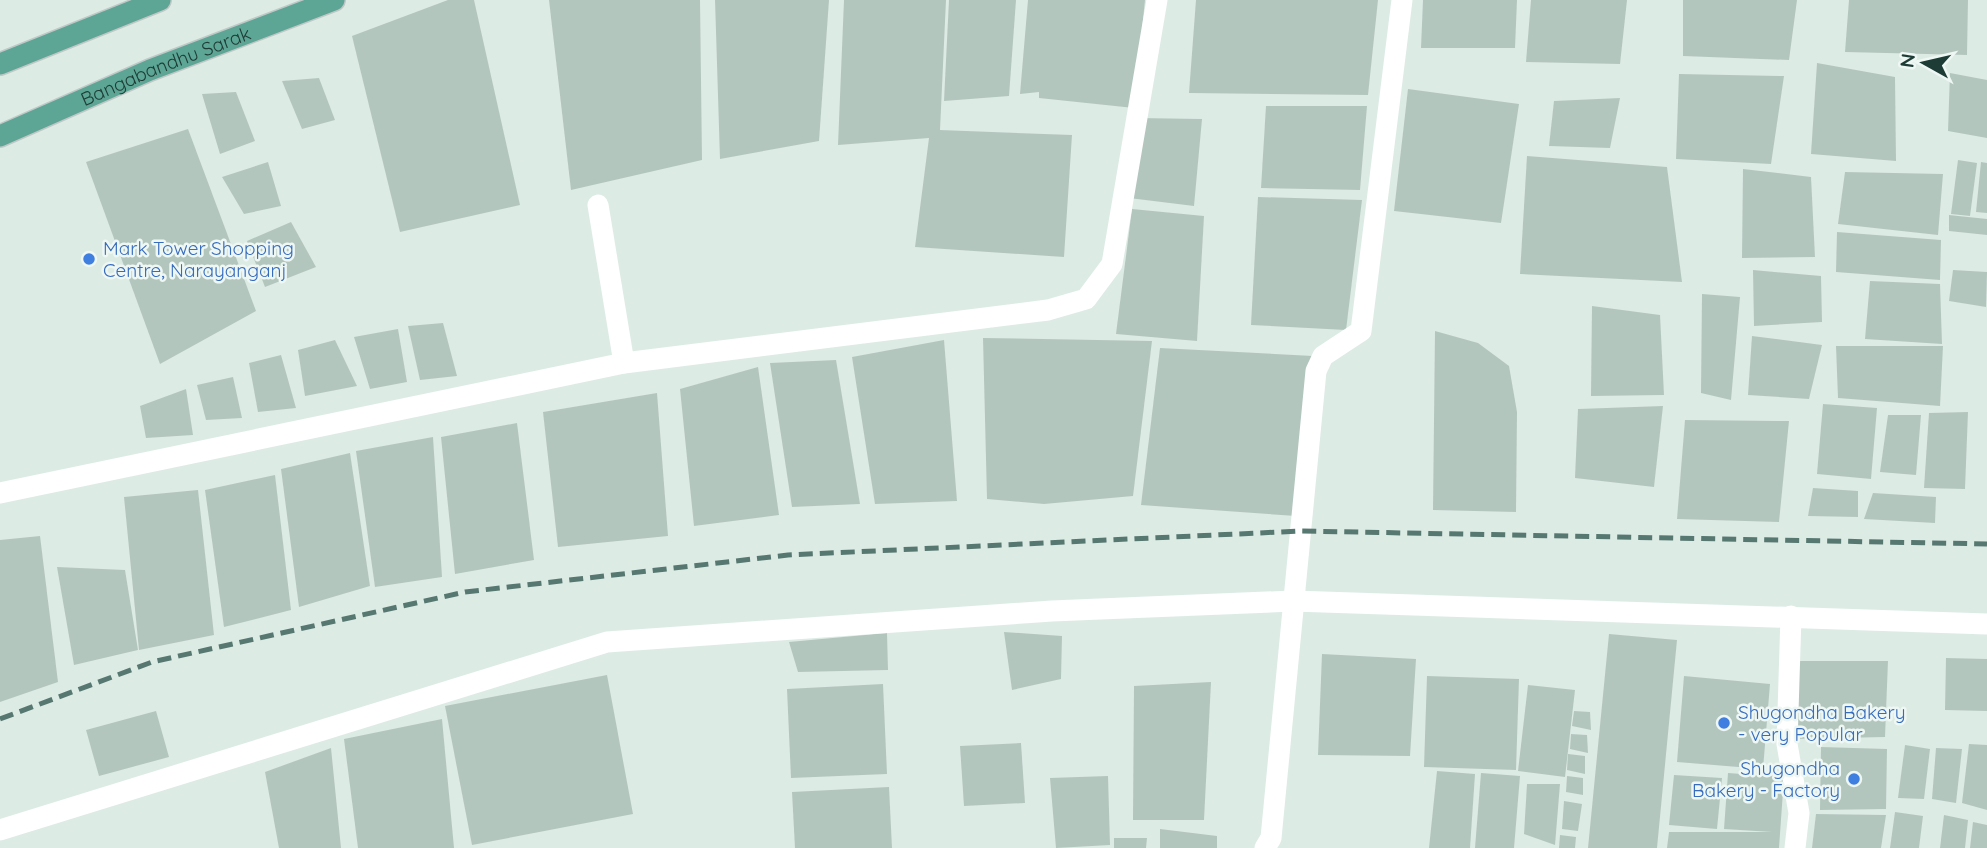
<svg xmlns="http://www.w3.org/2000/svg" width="1987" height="848" font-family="Quicksand,sans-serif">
	<rect width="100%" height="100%" fill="#ddebe5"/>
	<g fill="#b3c6be">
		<polygon points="448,0 474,0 520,205 400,232 352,36"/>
		<polygon points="549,0 700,0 702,160 571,190"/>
		<polygon points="715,0 829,0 819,141 720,159"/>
		<polygon points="844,0 946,0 940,130 1072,135 1064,257 915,247 929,138 838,145"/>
		<polygon points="949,0 1016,0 1009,96 944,101"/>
		<polygon points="1028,0 1145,0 1134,108 1039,98 1039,92 1020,94"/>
		<polygon points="1196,0 1378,0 1368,95 1189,93"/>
		<polygon points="1423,0 1517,0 1515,48 1421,48"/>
		<polygon points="1531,0 1627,0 1620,64 1526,62"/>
		<polygon points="1683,0 1797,0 1789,60 1683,56"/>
		<polygon points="1849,0 1968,0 1967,55 1845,52"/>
		<polygon points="1817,63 1895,77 1896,161 1811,154"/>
		<polygon points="1950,73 1987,80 1987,138 1948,131"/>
		<polygon points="1679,74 1784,76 1771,164 1676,159"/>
		<polygon points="319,78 335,120 302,129 282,81"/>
		<polygon points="1408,89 1519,104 1501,223 1394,211"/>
		<polygon points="236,92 255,141 220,154 202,94"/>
		<polygon points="1620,98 1610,148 1549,146 1554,101"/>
		<polygon points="1266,106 1367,106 1360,190 1261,188"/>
		<polygon points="1137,118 1202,119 1194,206 1129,198"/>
		<polygon points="188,129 256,311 160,364 86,162"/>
		<polygon points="1527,156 1667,167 1682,282 1520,274"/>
		<polygon points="1958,160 1977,163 1970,216 1951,214"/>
		<polygon points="268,162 281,206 244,214 222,177"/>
		<polygon points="1981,162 1987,163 1987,213 1976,212"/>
		<polygon points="1743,169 1811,177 1815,257 1742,258"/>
		<polygon points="1845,172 1943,174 1938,235 1838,224"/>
		<polygon points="1258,197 1362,200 1346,330 1251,325"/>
		<polygon points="1132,209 1204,216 1197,341 1116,334"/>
		<polygon points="1949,215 1987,219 1987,235 1949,231"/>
		<polygon points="291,222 316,267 265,287 247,241"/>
		<polygon points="1837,232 1941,240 1940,280 1836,272"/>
		<polygon points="1753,270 1821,276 1822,322 1754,326"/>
		<polygon points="1953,270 1987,272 1986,307 1949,301"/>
		<polygon points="1870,281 1940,284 1942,344 1865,339"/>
		<polygon points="1702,294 1740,297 1731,400 1701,393"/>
		<polygon points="1592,306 1660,315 1664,395 1591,396"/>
		<polygon points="443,323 457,376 420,380 408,326"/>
		<polygon points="398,329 407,382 370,389 354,337"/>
		<polygon points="1435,331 1478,343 1509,366 1517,412 1516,512 1433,510"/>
		<polygon points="1752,336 1822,345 1809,399 1748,395"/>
		<polygon points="983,338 1152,341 1133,496 1044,504 987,499"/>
		<polygon points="335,340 357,386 305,396 298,350"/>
		<polygon points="944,340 957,501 875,504 852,357"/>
		<polygon points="1836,346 1943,346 1940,406 1838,398"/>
		<polygon points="1160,348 1313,356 1296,516 1141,505"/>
		<polygon points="281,355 296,408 258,412 249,363"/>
		<polygon points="836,360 860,504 792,507 770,363"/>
		<polygon points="758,367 779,515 694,526 680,389"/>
		<polygon points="233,377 242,418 206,420 197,385"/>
		<polygon points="186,389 193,435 146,438 140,406"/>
		<polygon points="657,393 668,536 558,547 543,412"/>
		<polygon points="1823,404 1877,408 1871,479 1817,474"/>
		<polygon points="1663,406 1654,487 1575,478 1578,409"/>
		<polygon points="1968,412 1965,489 1924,488 1929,413"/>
		<polygon points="1888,415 1921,415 1916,475 1880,472"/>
		<polygon points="1685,420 1789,421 1779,522 1677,519"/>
		<polygon points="517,423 534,560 455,574 441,437"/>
		<polygon points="433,437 442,577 375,587 356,451"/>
		<polygon points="350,453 370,586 299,607 281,469"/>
		<polygon points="275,475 291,610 224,627 205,490"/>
		<polygon points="1813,488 1858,491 1858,517 1808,516"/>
		<polygon points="198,490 214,635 139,650 124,497"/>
		<polygon points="1873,493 1936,497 1935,523 1864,519"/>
		<polygon points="40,536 58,682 0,702 0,540"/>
		<polygon points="57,567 125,570 138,650 74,665"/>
		<polygon points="1004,632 1062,636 1061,679 1012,690"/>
		<polygon points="887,633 888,670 798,672 789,642"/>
		<polygon points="1609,634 1677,640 1657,848 1588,848"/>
		<polygon points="1322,654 1416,659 1410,756 1318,755"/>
		<polygon points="1946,658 1987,659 1987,711 1945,710"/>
		<polygon points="1796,661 1888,661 1885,737 1793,739"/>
		<polygon points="607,675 633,814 472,845 445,706"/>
		<polygon points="1427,676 1519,679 1516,770 1424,767"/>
		<polygon points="1684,676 1770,684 1763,769 1677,762"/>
		<polygon points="1211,682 1204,820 1133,820 1134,686"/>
		<polygon points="883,684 887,774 791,778 787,689"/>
		<polygon points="1528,685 1575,690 1565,777 1518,771"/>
		<polygon points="156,711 169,757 99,776 86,730"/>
		<polygon points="1574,711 1590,712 1591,730 1572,726"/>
		<polygon points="442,719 454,848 358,848 344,739"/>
		<polygon points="1571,734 1587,735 1588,753 1570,749"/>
		<polygon points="1021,743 1025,803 964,806 960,746"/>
		<polygon points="1969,744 1987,745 1987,810 1962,803"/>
		<polygon points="1905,745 1930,749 1924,799 1898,798"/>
		<polygon points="1821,747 1887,749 1886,809 1820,810"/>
		<polygon points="331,748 341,848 279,848 265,772"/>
		<polygon points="1936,748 1962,749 1956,803 1932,799"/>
		<polygon points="1568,754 1585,756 1585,774 1567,770"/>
		<polygon points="1437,771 1475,774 1470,848 1429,848"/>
		<polygon points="1481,773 1520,776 1514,848 1475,848"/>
		<polygon points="1728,773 1784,777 1779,848 1667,848 1669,832 1772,832 1724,829"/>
		<polygon points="1674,775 1722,778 1717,829 1669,825"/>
		<polygon points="1108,776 1110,845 1056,848 1050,778"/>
		<polygon points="1567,776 1583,778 1583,795 1566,792"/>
		<polygon points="1527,784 1560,784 1555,845 1524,834"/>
		<polygon points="889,787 892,848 795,848 792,792"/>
		<polygon points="1564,801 1582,804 1578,831 1562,829"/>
		<polygon points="1895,812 1923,816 1919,848 1890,848"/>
		<polygon points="1816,814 1886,815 1881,848 1812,848"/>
		<polygon points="1944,815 1968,820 1965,848 1940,848"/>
		<polygon points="1973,822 1987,825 1987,848 1970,848"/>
		<polygon points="1160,829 1217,836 1217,848 1160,848"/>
		<polygon points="1560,835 1576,837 1575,848 1559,848"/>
		<polygon points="1114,838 1147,838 1146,848 1114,848"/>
	</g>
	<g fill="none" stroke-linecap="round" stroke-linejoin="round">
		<defs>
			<g id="major">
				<polyline points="0,64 160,0"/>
				<path id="s1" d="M 0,136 L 150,70 L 334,0"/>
			</g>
		</defs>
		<use href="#major" stroke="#c0c8c6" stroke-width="24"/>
		<g stroke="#fff" stroke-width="21">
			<polyline points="598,205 624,363"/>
			<polyline points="0,493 624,363 1048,310 1086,299 1112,264 1157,0"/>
			<polyline points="1791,616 1787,744 1799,813 1795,848"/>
			<polyline points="0,830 607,642 1052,611 1293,601 1987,624"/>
			<polyline points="1265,848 1271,838 1316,371 1323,356 1361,331 1402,0"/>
		</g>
		<use href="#major" stroke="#5da595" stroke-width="21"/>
		<polyline stroke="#577870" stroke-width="5" stroke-dasharray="14 7" stroke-linecap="butt" points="0,719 152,662 465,592 788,555 1301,531 1987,544"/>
	</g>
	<g fill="#3f7fe0" stroke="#eef7f3" stroke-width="2.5">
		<circle cx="89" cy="259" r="7"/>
		<circle cx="1724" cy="723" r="7"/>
		<circle cx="1854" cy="779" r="7"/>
	</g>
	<g text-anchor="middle" stroke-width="5" stroke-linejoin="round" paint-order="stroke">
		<g font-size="19" fill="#1d3c35" stroke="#eef7f3">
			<text dy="7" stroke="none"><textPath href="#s1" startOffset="180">Bangabandhu Sarak</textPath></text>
		</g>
		<g font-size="19" fill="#366cbe" stroke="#eef7f3" text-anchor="start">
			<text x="103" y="255">Mark Tower Shopping<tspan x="103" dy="22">Centre, Narayanganj</tspan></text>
			<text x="1738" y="719">Shugondha Bakery<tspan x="1738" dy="22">- very Popular</tspan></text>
			<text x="1840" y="775" text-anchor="end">Shugondha<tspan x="1840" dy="22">Bakery - Factory</tspan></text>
		</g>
	</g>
	<g transform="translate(1924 63) rotate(278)" stroke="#eef7f3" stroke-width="5" paint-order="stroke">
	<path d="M0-5L12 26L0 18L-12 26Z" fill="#1d3c35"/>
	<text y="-10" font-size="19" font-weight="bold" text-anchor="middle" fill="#1d3c35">N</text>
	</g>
</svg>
